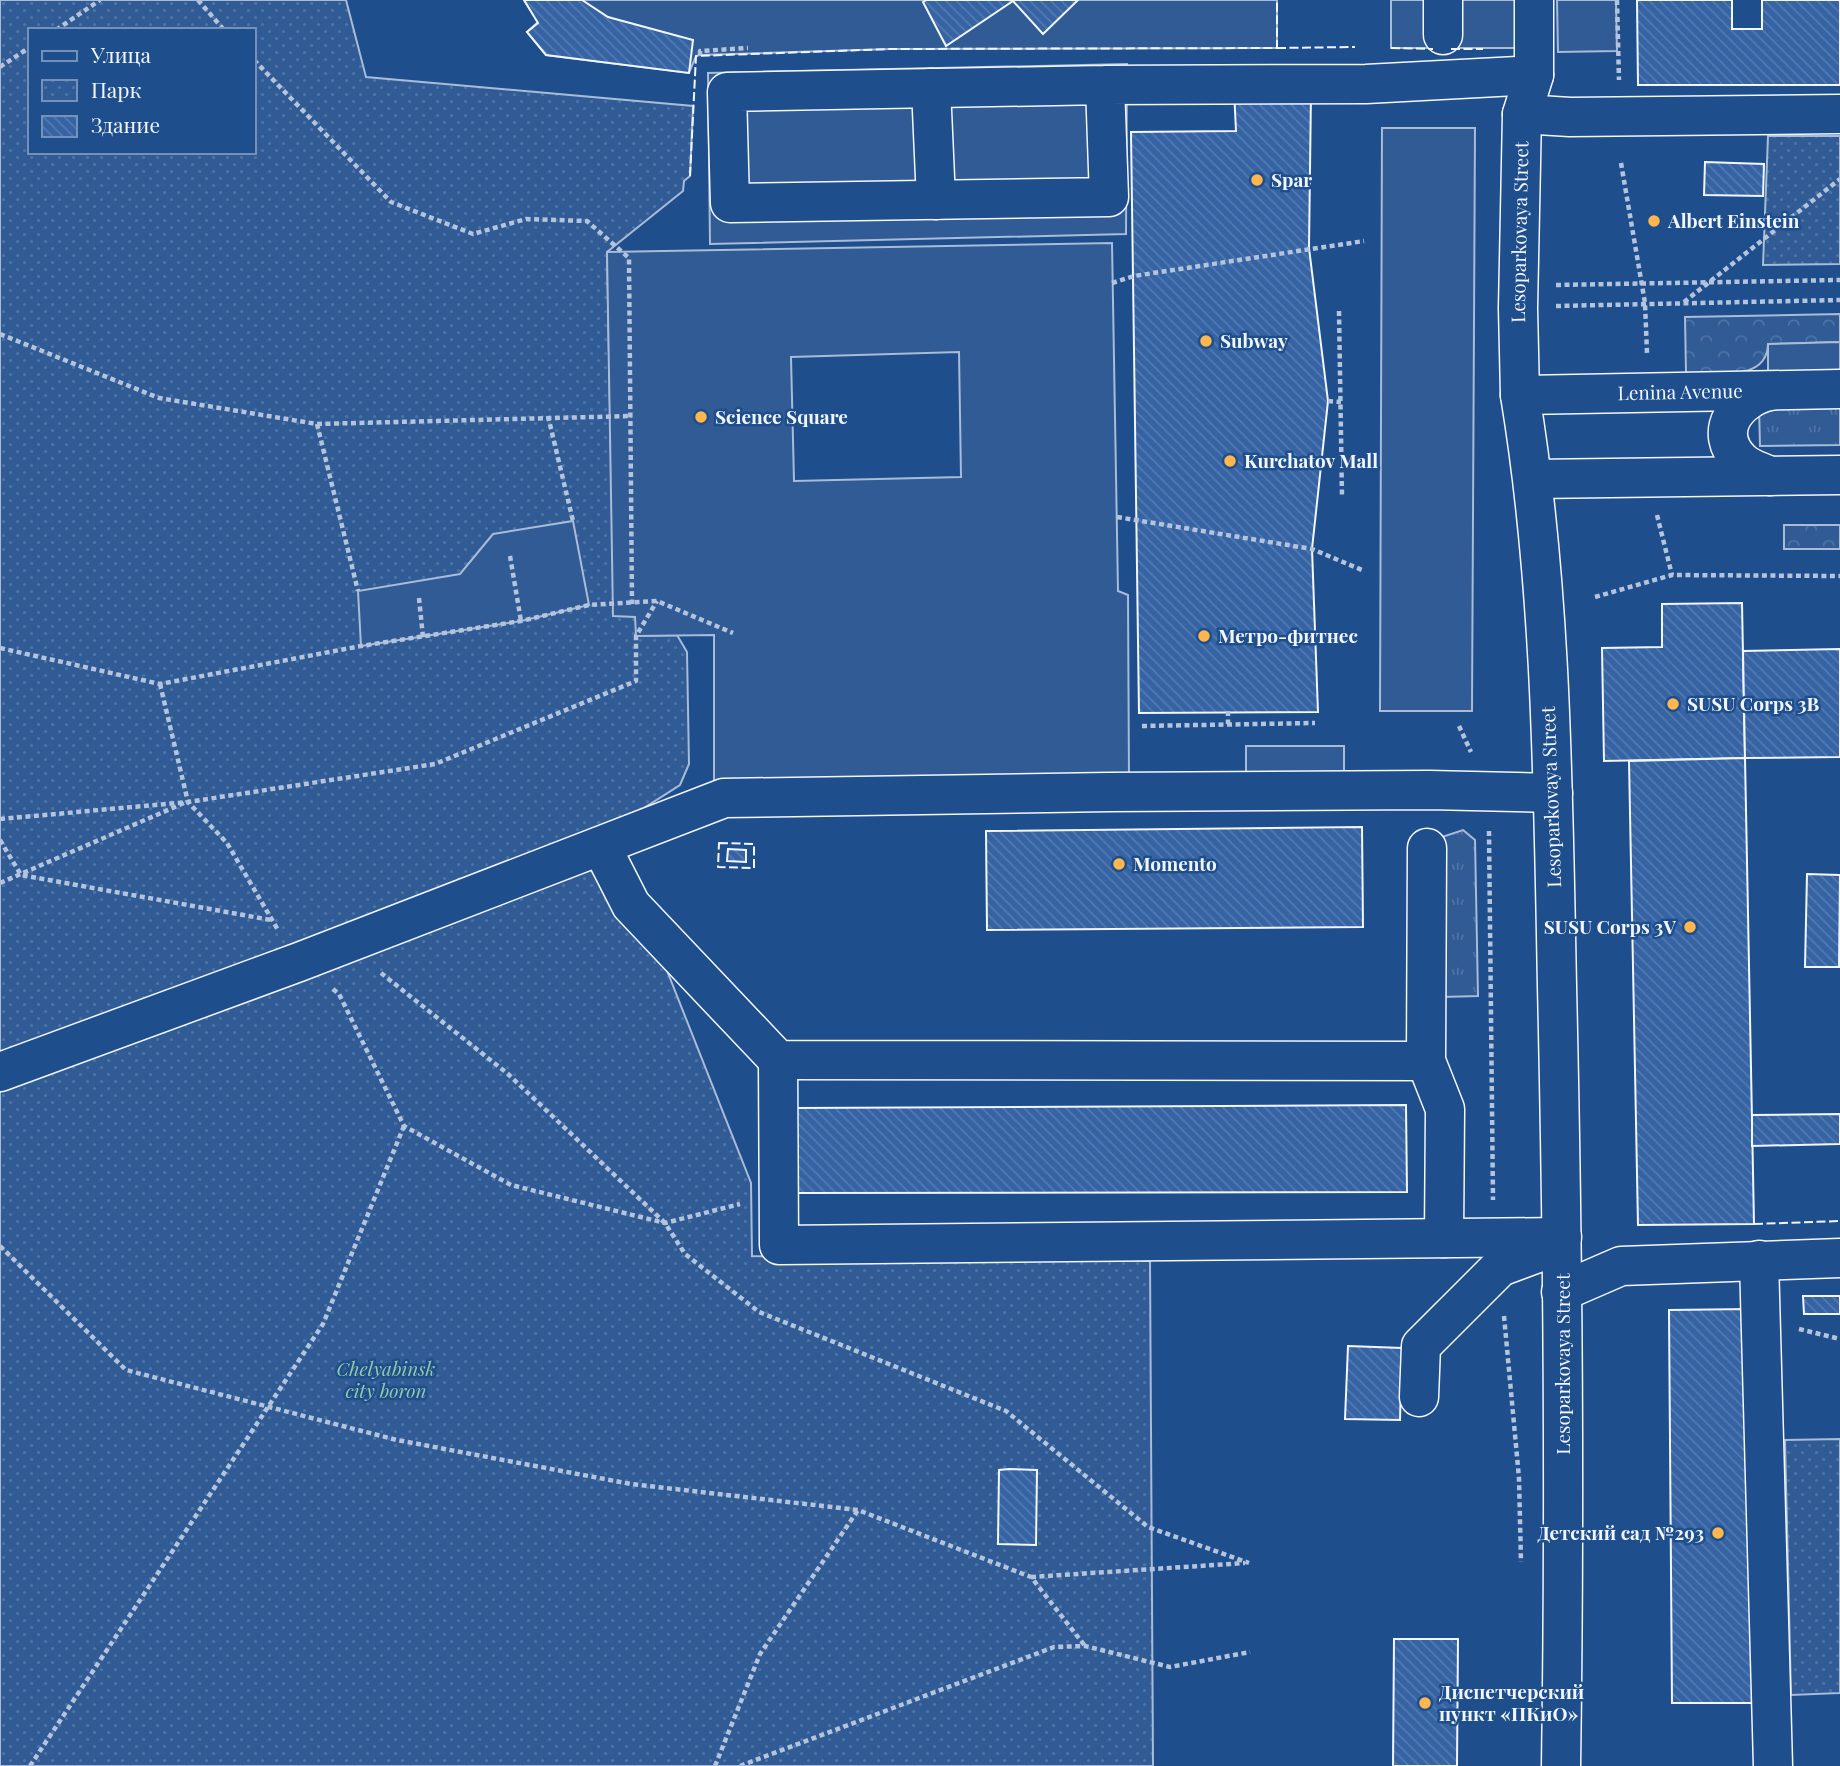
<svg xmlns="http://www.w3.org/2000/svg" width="1840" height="1766" font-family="'Playfair Display',serif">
	<defs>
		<pattern id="grass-tufts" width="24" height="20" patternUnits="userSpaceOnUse" patternTransform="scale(1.75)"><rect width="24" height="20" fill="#305b95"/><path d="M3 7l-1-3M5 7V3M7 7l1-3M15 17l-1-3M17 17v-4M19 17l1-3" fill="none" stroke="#4e73a5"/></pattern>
		<pattern id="forest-crowns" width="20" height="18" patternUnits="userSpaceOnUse" patternTransform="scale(1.75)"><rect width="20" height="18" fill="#305b95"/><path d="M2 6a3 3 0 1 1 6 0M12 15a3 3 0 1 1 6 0" fill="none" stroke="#4e73a5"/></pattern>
		<pattern id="park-dots" width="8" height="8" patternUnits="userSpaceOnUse" patternTransform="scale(1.75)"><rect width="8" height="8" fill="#305b95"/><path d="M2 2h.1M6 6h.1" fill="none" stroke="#4e73a5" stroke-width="1.8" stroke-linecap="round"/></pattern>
		<pattern id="building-back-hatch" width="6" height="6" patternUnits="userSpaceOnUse" patternTransform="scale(1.75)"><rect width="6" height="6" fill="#3563a3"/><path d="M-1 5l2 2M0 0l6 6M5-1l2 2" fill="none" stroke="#537ab1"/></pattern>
	</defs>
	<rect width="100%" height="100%" fill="#1f4e8c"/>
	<g fill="url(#grass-tufts)" stroke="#a8bbd7" stroke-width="2">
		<polygon points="1840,406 1840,445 1760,446 1759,407"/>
		<polygon points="1463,830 1475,840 1478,996 1442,997 1442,837"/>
	</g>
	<g fill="url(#forest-crowns)" stroke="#a8bbd7" stroke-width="2">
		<path d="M 1840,314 L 1840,342 L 1768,344 C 1767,383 1714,372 1686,373 L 1685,317 Z"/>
		<rect x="1784" y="525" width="56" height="24"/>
	</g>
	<g fill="url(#park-dots)" stroke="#a8bbd7" stroke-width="2" fill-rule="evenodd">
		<path d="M 0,0 L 346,0 L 366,77 L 693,106 L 690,176 L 684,181 L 683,191 L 607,252 L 614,616 L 636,616 L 636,636 L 677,635 L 687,652 L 689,764 L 680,785 L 611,829 L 751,1183 L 752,1256 L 1150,1261 L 1153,1766 L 0,1766 ZM 30,30 L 254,30 L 254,152 L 30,152 Z"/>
		<polygon points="1768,136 1840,136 1840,264 1763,265"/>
		<polygon points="1840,1439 1840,1693 1791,1695 1785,1440"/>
	</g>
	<g fill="#305b95" stroke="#a8bbd7" stroke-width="2" fill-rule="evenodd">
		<polygon points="524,0 1277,0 1277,48 891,49 700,55 696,56 689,73 546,55 527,32 538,22"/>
		<rect x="1391" y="0" width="125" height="48"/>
		<polygon points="1557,0 1616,0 1617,51 1558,52"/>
		<polygon points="1127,64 1126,234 710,244 708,73"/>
		<polygon points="1382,128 1475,128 1472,711 1380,711"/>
		<path d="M 1112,243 L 1118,591 L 1128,595 L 1129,781 L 714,783 L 714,635 L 636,636 L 635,617 L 613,616 L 607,252 ZM 959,352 L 961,477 L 794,481 L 791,357 Z"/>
		<polygon points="1840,342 1840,371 1768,372 1768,344"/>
		<polygon points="573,521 589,605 521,621 361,646 358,591 460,574 493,534"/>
		<rect x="1246" y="746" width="98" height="31"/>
	</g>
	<g fill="url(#building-back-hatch)" stroke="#f2f6ff" stroke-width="2">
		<polygon points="524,0 582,0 608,17 693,40 689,73 546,55 527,32 538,23"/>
		<polygon points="926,0 1078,0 1043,34 1013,1 946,46 923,2"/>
		<polygon points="1637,0 1732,0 1732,29 1762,29 1762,0 1840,0 1840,85 1638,85"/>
		<polygon points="1234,90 1311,92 1309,248 1328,401 1312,549 1318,712 1139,713 1131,132 1236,131"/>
		<polygon points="1705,162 1764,164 1763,196 1704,195"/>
		<polygon points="1742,603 1745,758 1604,761 1602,648 1662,647 1662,604"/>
		<polygon points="1840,649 1840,757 1745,758 1743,651"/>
		<polygon points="1745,758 1754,1224 1638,1225 1629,761"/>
		<polygon points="1362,827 1363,927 987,930 986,831"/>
		<polygon points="728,849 746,850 746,862 727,861"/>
		<polygon points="1807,874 1840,875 1839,967 1805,967"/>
		<polygon points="1406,1105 1407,1192 795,1193 795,1108"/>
		<polygon points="1840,1114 1840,1144 1752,1146 1752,1115"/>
		<polygon points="1803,1296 1840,1296 1840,1314 1804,1314"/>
		<polygon points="1749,1309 1752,1703 1672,1703 1669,1310"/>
		<polygon points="1348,1346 1402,1348 1400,1420 1345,1419"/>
		<polygon points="1009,1469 1037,1470 1036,1545 998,1544 999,1470"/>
		<polygon points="1394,1639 1458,1639 1457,1766 1393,1766"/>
	</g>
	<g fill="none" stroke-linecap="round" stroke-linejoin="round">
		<defs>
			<g id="minor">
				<polyline points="1443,35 1443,0"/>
				<polyline points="1105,85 1109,197 730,203 727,92 1105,85 1366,84 1534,75"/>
				<polyline points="931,88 936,200"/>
				<polyline points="1522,114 1570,117 1840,114"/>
				<path id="s1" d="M 1520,395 L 1518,308 L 1522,114 L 1534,75 L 1534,0"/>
				<polyline points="601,846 631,905 778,1060 1426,1061"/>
				<polyline points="1427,848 1426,1061 1445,1109 1444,1238"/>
				<polyline points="778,1060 779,1245 1562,1237"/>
				<polyline points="0,1072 299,962 724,798 1109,792 1429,790 1553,793"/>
				<polyline points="1759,1260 1773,1766"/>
				<polyline points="1561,1292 1621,1266 1840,1258"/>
				<polyline points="1419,1397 1421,1346 1500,1267 1559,1245"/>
			</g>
			<g id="major">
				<path d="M 1770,391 C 1737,398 1711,432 1741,461 C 1749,469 1760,471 1770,476"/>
				<polyline points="1534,479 1840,475"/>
				<path id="s2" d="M 1561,1766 C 1565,1506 1563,1246 1557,986 C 1553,789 1552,589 1520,395 L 1840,389"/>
			</g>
		</defs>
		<use href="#minor" stroke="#f2f6ff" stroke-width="41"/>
		<use href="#major" stroke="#f2f6ff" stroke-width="41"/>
		<g stroke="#b3c4dc" stroke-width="4.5" stroke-dasharray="5 3.5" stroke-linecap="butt">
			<polyline points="198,0 224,30"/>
			<polyline points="1617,0 1619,80"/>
			<polyline points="56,30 100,0"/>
			<polyline points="700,55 700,51 748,48"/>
			<polyline points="254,60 391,202 473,234 526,219 587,221 629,258 632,604"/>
			<polyline points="0,67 30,47"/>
			<polyline points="1621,163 1645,303 1647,353"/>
			<polyline points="1112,283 1134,276 1364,241"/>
			<polyline points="1556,285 1840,280"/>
			<polyline points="1684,302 1840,179"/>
			<polyline points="1556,306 1840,300"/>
			<polyline points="1339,311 1342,497"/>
			<polyline points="0,334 159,398 317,424 632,416"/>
			<polyline points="1328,401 1341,402"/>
			<polyline points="548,416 573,521"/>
			<polyline points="317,424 358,591"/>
			<polyline points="1657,515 1672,575"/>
			<polyline points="1117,517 1312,549 1362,570"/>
			<polyline points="510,556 521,621"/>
			<polyline points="1595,597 1672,575 1840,576"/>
			<polyline points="419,598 423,637"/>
			<polyline points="0,648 160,684 361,646 521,621 589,605 657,601 733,633"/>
			<polyline points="160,684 188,802 227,843 278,930"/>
			<polyline points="1228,711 1228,724"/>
			<polyline points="1142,726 1315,723"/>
			<polyline points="1459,726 1471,752"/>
			<polyline points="0,819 188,802 435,764 636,681 636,636 657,601"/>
			<polyline points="1489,831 1493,1200"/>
			<polyline points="0,840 21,875 271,920"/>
			<polyline points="0,883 184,803"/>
			<polyline points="381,973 508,1074 665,1223 685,1254 759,1312 1006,1411 1148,1527 1249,1563"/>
			<polyline points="333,989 339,994 404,1126 511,1185 665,1223 740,1204"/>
			<polyline points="0,1246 126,1370 397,1440 631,1484 858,1510 1031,1577 1085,1646"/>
			<polyline points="1504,1316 1519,1478 1521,1562"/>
			<polyline points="1799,1329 1840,1339"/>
			<polyline points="1031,1577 1245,1563"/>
			<polyline points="30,1766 323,1324 404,1126"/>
			<polyline points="715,1766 760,1654 858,1510"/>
			<polyline points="740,1766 1054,1647 1085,1646 1170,1667 1250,1652"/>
		</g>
		<use href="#minor" stroke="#1f4e8c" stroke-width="38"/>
		<use href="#major" stroke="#1f4e8c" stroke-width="38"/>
		<g stroke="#f2f6ff" stroke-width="2" stroke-dasharray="9 3.5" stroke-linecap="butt">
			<polyline points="1277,48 1355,47"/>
			<polyline points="1391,48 1433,49"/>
			<polyline points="1451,49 1483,49"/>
			<polyline points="690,176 696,56 891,49 1277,48 1277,0"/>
			<polygon points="719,843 754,844 754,868 718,867"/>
			<polyline points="1754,1224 1840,1221"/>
		</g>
	</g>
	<g fill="#ffb74d" stroke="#1f4e8c" stroke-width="2.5">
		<circle cx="1257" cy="180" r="7"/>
		<circle cx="1654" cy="221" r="7"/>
		<circle cx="1206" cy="341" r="7"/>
		<circle cx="701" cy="417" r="7"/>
		<circle cx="1230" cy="461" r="7"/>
		<circle cx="1204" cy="636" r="7"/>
		<circle cx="1673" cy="704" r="7"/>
		<circle cx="1119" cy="864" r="7"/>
		<circle cx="1690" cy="927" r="7"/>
		<circle cx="1718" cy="1533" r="7"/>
		<circle cx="1425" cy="1703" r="7"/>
	</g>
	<g text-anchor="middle" stroke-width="5" stroke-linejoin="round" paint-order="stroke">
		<g font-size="19" font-weight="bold" fill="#f2f6ff" stroke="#1f4e8c" text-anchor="start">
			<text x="1271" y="187">Spar</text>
			<text x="1668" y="228">Albert Einstein</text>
			<text x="1220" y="348">Subway</text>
			<text x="715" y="424">Science Square</text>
			<text x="1244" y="468">Kurchatov Mall</text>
			<text x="1218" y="643">Метро-фитнес</text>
			<text x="1687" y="711">SUSU Corps 3B</text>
			<text x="1133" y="871">Momento</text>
			<text x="1676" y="934" text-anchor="end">SUSU Corps 3V</text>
			<text x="1704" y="1540" text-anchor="end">Детский сад №293</text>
			<text x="1439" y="1699">Диспетчерский<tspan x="1439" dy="22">пункт «ПКиО»</tspan></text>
		</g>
		<g font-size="19" fill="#f2f6ff" stroke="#1f4e8c">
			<text dy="7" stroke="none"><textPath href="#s1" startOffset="163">Lesoparkovaya Street</textPath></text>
			<text dy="7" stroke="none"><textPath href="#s2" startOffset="1533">Lenina Avenue</textPath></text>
			<text transform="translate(1551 797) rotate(-92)" y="7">Lesoparkovaya Street</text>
			<text transform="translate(1563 1364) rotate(-90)" y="7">Lesoparkovaya Street</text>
		</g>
		<g font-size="19" font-style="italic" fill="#97c8a6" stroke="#1f4e8c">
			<text x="386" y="1376">Chelyabinsk<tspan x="386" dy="22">city boron</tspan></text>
		</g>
	</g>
	<rect x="28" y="28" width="228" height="126" fill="#1f4e8c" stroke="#7391ba" stroke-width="2"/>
	<rect x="42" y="51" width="35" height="10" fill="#1f4e8c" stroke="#7391ba" stroke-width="2"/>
	<text x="91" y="63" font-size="21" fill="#f2f6ff">Улица</text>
	<rect x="42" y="80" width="35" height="21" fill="url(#park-dots)" stroke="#7391ba" stroke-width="2"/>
	<text x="91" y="98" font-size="21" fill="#f2f6ff">Парк</text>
	<rect x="42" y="116" width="35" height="21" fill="url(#building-back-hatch)" stroke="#7391ba" stroke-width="2"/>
	<text x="91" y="133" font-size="21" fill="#f2f6ff">Здание</text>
</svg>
